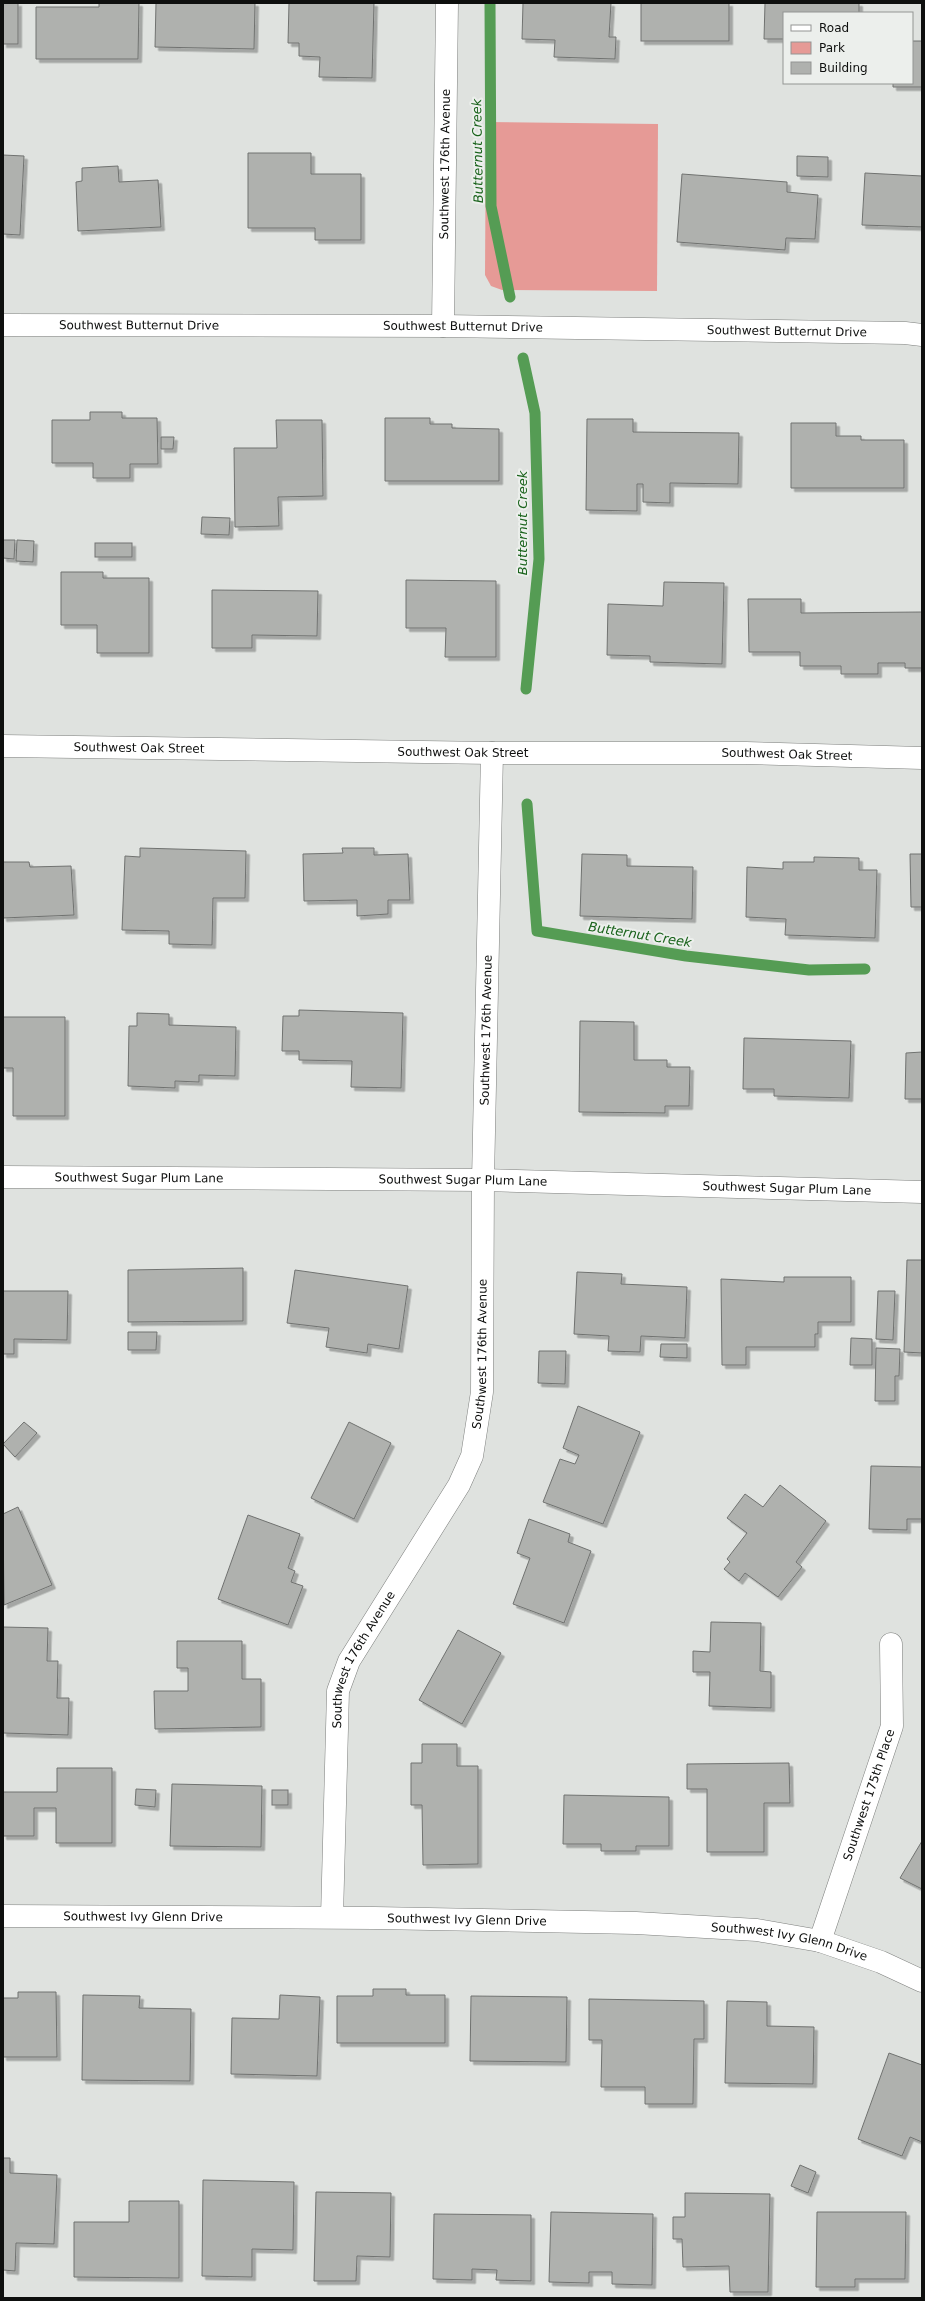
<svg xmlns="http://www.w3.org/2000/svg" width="925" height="2301" font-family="'DejaVu Sans',sans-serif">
	<defs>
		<filter id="shadow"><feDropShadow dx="3.5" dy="3.5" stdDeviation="0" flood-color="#0004"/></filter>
	</defs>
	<rect width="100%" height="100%" fill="#dfe2df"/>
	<polygon fill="#e69a96" points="486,122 658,124 657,291 502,290 491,286 485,275"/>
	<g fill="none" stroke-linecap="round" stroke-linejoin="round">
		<g stroke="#559c54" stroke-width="11">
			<polyline points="490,3 491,206 510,297"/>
			<polyline points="523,358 535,413 539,559 526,689"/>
			<polyline points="527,804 537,931 686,956 809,970 865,969"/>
		</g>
	</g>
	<g fill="#afb1ae" stroke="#707270" filter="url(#shadow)">
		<rect x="3" y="3" width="15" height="41"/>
		<polygon points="99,3 139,3 138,59 36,59 36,7 99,7"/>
		<polygon points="156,3 255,3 254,49 155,47"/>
		<polygon points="289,3 374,3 372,78 319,77 320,57 299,56 299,43 288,43"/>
		<polygon points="523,3 611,3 609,37 616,37 615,59 554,57 555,40 522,39"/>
		<rect x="641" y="3" width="88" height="38"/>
		<polygon points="765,3 859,3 859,13 784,13 784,39 764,39"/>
		<polygon points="912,41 922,41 922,87 893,87 893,83 912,83"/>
		<polygon points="248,153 311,153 311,174 361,174 361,240 315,240 315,228 248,228"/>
		<polygon points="3,155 24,156 20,235 3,234"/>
		<polygon points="797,156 828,157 828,177 797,176"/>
		<polygon points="118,166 119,182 158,180 161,227 78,231 76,182 82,181 82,168"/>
		<polygon points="865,173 922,176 922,227 862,225"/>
		<polygon points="682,174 787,182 787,192 818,195 815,239 786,238 785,250 677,242"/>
		<polygon points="90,412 122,412 122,418 157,418 158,464 130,464 130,478 93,478 93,463 52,463 52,420 90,420"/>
		<polygon points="385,418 430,418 430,424 452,424 452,428 499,429 499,481 385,481"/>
		<polygon points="587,419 633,419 633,432 739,433 738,484 670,483 670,503 643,502 643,484 637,484 637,511 586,510"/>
		<polygon points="276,420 322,420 323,496 278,497 279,526 235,527 234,448 277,448"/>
		<polygon points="791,423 836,423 836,436 861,436 861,440 904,440 904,488 791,488"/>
		<polygon points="161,437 174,437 173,449 161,449"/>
		<polygon points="202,517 230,518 229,535 201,534"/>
		<polygon points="3,540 15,540 14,559 3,558"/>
		<polygon points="17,540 34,541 33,562 16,561"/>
		<rect x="95" y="543" width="37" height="14"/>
		<polygon points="61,572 103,572 103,578 149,578 149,653 97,653 97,625 61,625"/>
		<polygon points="406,580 496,581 496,657 445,657 446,628 406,628"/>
		<polygon points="664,582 724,583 722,664 650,662 650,656 607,655 608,604 663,606"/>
		<polygon points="212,590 318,591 317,636 252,635 252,648 212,648"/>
		<polygon points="748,599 801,599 801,613 922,612 922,668 905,668 905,663 878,663 878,674 841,674 841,666 800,666 800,652 749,652"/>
		<polygon points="140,848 246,851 245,898 213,898 212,945 169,944 169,931 122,930 125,856 140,857"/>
		<polygon points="342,848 374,848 374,855 408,854 410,900 388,900 388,914 357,916 357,900 304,901 303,854 343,853"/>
		<polygon points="582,854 627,855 627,866 693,867 692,919 580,916"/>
		<polygon points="910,854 922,854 922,907 911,907"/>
		<polygon points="814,857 859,858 859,870 877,870 875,938 785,935 786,919 746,917 747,867 783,869 783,862 814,862"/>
		<polygon points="3,862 29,862 30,867 71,866 74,915 3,918"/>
		<polygon points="299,1010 403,1013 401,1088 351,1087 352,1061 299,1060 299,1051 282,1051 283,1016 299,1016"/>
		<polygon points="137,1013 169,1014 169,1025 236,1027 235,1076 199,1075 199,1082 175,1081 175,1088 128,1086 129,1026 137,1026"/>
		<polygon points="3,1017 65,1017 65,1116 13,1116 13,1068 3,1068"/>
		<polygon points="580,1021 634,1022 634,1060 667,1060 667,1067 690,1067 689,1106 665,1106 665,1113 579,1112"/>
		<polygon points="744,1038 851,1041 849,1098 774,1096 774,1089 743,1089"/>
		<polygon points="922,1052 922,1099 905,1099 906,1053"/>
		<polygon points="907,1260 922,1260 922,1353 904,1352"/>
		<polygon points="243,1268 243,1321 128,1322 128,1270"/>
		<polygon points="295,1270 408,1286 399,1349 368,1344 367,1353 326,1347 329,1328 287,1323"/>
		<polygon points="577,1272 622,1274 621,1284 687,1287 685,1338 641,1336 640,1352 608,1351 609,1336 574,1334"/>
		<polygon points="784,1277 851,1277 851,1322 818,1322 818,1334 815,1334 815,1347 746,1347 746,1365 722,1365 721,1279 784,1282"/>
		<polygon points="3,1291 68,1291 67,1340 14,1339 14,1354 3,1354"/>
		<polygon points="878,1291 895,1291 893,1340 876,1339"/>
		<polygon points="128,1332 157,1332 156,1350 128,1350"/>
		<polygon points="851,1338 872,1339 872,1365 850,1365"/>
		<polygon points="661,1344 687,1344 687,1358 660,1357"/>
		<polygon points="876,1348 900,1349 899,1376 895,1376 895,1401 875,1401"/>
		<polygon points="539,1351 566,1351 565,1384 538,1383"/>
		<polygon points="578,1406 640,1432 603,1524 543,1502 560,1459 575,1464 579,1455 563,1448"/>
		<polygon points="24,1422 37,1433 15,1457 3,1444"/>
		<polygon points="349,1422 391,1443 354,1519 311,1498"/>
		<polygon points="871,1466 922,1467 922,1519 907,1519 907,1530 869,1529"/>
		<polygon points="780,1485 826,1521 796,1562 802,1567 778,1597 745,1573 739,1581 724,1569 730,1562 727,1559 747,1533 727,1518 745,1494 763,1507"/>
		<polygon points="18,1507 52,1585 4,1605 3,1514"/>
		<polygon points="248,1515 300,1534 288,1568 295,1571 291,1582 303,1586 288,1625 218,1599"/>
		<polygon points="529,1519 570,1534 568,1542 591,1551 564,1623 513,1604 530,1558 517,1553"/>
		<polygon points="711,1622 761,1623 760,1671 771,1672 771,1708 709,1706 710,1672 693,1672 693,1651 710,1652"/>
		<polygon points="3,1627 48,1628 47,1661 58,1661 57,1698 69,1698 68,1735 3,1733"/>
		<polygon points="458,1630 501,1653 462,1724 419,1700"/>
		<polygon points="177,1641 242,1641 242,1679 261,1679 261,1727 155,1729 154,1691 188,1691 188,1668 177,1668"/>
		<polygon points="422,1744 457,1744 457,1766 478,1766 478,1864 423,1865 422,1805 411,1805 411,1763 422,1763"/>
		<polygon points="789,1763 790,1803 764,1803 764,1852 707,1852 707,1789 687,1789 687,1764"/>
		<polygon points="57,1768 112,1768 112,1843 56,1843 56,1808 34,1808 34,1836 3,1836 3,1792 57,1792"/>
		<polygon points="172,1784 262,1786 261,1847 170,1846"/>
		<polygon points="136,1789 156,1790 155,1807 135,1805"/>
		<rect x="272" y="1790" width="16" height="15"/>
		<polygon points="564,1795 669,1797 669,1846 636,1846 636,1851 601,1851 601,1844 563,1844"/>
		<polygon points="922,1841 922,1889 900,1878"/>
		<polygon points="373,1989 406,1989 406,1995 445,1995 445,2043 337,2043 337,1996 373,1996"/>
		<polygon points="18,1992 56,1992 57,2057 3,2057 3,1998 18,1998"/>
		<polygon points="83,1995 140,1996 139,2008 191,2009 190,2081 82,2080"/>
		<polygon points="280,1995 320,1997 317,2076 231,2074 232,2018 279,2019"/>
		<polygon points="471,1996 567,1997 566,2062 470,2061"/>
		<polygon points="589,1999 704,2001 704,2039 694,2039 693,2104 645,2104 645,2087 601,2087 602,2040 589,2040"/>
		<polygon points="727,2001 767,2002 767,2026 814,2027 813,2084 725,2083"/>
		<polygon points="889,2053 922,2065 922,2142 910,2137 902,2156 858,2139"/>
		<polygon points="3,2158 10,2158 10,2173 57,2175 54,2244 16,2243 15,2271 3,2270"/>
		<polygon points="800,2165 816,2172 808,2193 791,2186"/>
		<polygon points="203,2180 294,2182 293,2250 252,2249 252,2277 202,2276"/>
		<polygon points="316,2192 391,2193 390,2257 357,2256 356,2281 314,2281"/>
		<polygon points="685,2193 770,2194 768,2292 730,2292 729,2266 683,2267 682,2239 673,2239 673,2217 685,2217"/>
		<polygon points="129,2201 179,2201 179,2278 74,2277 74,2222 129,2222"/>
		<polygon points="551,2212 653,2214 652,2285 612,2284 612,2272 589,2272 589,2283 549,2282"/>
		<polygon points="817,2212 906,2212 905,2279 855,2279 855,2287 816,2287"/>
		<polygon points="434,2214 531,2215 531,2281 496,2280 497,2270 472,2269 472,2280 433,2279"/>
	</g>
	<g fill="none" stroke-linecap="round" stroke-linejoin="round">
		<defs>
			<g id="street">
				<path id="s1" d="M 3,325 L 443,326 L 905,333 L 922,335"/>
				<path id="s2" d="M 443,326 L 447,3"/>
				<path id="s3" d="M 3,746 L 492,753 L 746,753 L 922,758"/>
				<path id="s4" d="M 3,1177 L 483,1180 L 922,1192"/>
				<path id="s5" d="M 3,1916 L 375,1918 L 636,1923 L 757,1930 L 820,1941 L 881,1962 L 922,1981"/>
				<path id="s6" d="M 332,1917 L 338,1691 L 349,1661 L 459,1485 L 472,1456 L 482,1392 L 483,1180 L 492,753"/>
				<path id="s7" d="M 820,1941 L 892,1726 L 891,1644"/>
			</g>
		</defs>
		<use href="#street" stroke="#7d7f7d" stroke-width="23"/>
		<use href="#street" stroke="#fff" stroke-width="22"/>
	</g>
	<g text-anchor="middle" stroke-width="4" stroke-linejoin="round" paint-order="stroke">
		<g font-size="12" fill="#0e0f0e" stroke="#ecefec">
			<text dy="4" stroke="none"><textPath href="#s2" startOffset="162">Southwest 176th Avenue</textPath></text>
			<text dy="4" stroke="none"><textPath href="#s1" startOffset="136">Southwest Butternut Drive</textPath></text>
			<text dy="4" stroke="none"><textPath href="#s1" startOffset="460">Southwest Butternut Drive</textPath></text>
			<text dy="4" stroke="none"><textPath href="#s1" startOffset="784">Southwest Butternut Drive</textPath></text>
			<text dy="4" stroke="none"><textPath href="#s3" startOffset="136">Southwest Oak Street</textPath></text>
			<text dy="4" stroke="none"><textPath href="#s3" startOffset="460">Southwest Oak Street</textPath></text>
			<text dy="4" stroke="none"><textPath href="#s3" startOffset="784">Southwest Oak Street</textPath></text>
			<text dy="4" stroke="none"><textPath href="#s6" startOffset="924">Southwest 176th Avenue</textPath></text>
			<text dy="4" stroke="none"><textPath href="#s4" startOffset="136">Southwest Sugar Plum Lane</textPath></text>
			<text dy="4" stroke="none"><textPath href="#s4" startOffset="460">Southwest Sugar Plum Lane</textPath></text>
			<text dy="4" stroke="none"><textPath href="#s4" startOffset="784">Southwest Sugar Plum Lane</textPath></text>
			<text dy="4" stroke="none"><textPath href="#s6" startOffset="600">Southwest 176th Avenue</textPath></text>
			<text dy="4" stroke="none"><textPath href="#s6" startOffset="264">Southwest 176th Avenue</textPath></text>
			<text dy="4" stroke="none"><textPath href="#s7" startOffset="154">Southwest 175th Place</textPath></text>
			<text dy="4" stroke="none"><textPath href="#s5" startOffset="140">Southwest Ivy Glenn Drive</textPath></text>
			<text dy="4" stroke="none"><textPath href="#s5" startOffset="464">Southwest Ivy Glenn Drive</textPath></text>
			<text dy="4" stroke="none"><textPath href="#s5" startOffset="788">Southwest Ivy Glenn Drive</textPath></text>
		</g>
		<g font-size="13" font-style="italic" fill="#1a631c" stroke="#ecefec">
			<text transform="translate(477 151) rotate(-91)" y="5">Butternut Creek</text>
			<text transform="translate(522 523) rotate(-90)" y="5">Butternut Creek</text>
			<text transform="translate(640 934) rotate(9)" y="5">Butternut Creek</text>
		</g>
	</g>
	<rect width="925" height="2301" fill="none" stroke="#0e0f0e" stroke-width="8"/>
	<rect x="783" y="12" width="130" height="72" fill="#ecefec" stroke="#939593"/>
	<rect x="791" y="25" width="20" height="6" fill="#ffffff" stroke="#939593"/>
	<text x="819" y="32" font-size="12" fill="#0e0f0e">Road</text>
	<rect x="791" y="42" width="20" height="12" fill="#e69a96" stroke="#939593"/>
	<text x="819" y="52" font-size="12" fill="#0e0f0e">Park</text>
	<rect x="791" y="62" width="20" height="12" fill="#afb1ae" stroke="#939593"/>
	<text x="819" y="72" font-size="12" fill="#0e0f0e">Building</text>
</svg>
